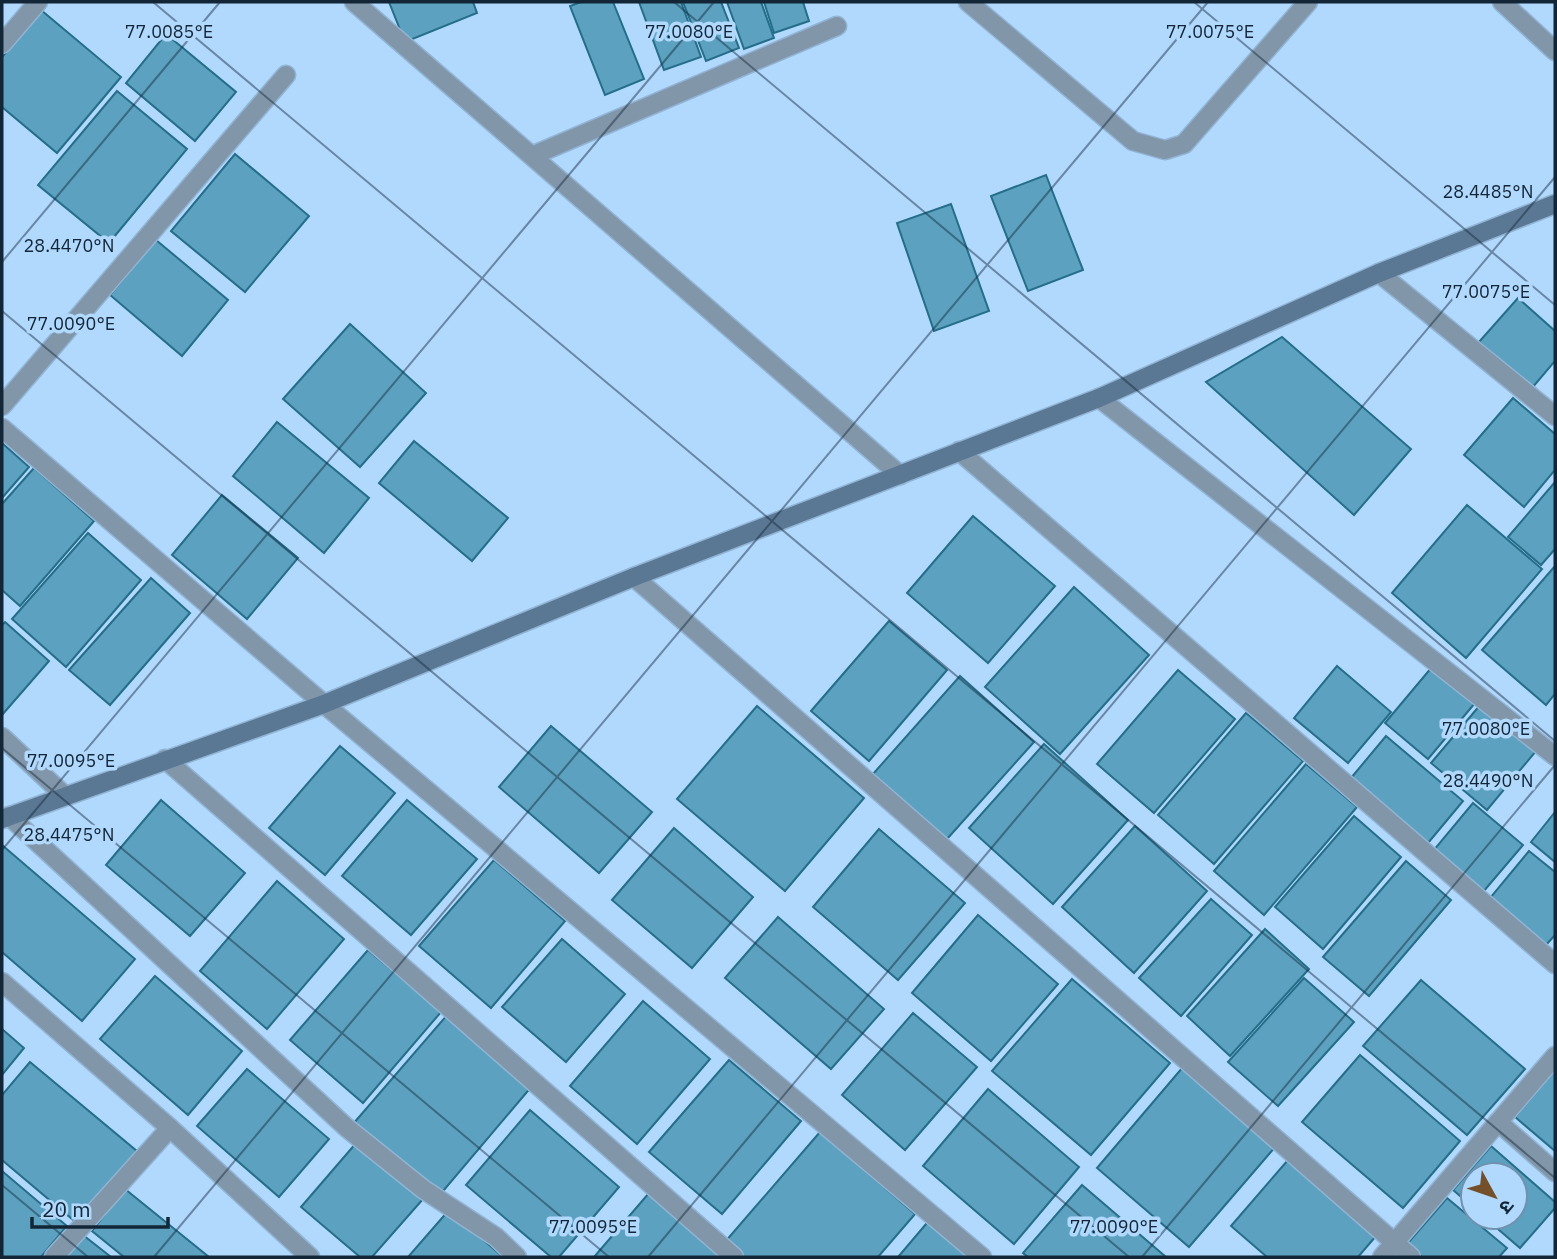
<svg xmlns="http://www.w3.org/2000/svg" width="1557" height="1259" font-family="'IBM Plex Sans','Noto Sans Devanagari',sans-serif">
	<rect width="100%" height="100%" fill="#b1d8fd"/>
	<g fill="#5ca1bf" stroke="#256e8a" stroke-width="2">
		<polygon points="389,2 473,2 477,13 405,42"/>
		<polygon points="581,2 613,2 644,79 605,95 570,6"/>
		<polygon points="639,2 681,2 701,57 664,70"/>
		<polygon points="683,2 721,2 739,48 706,61"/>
		<polygon points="727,2 761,2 774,38 744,49"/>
		<polygon points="764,2 803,2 809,21 774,33"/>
		<polygon points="41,10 121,77 57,153 2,107 2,57"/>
		<polygon points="166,34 236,92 195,141 126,83"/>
		<polygon points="117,91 187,149 109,243 38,185"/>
		<polygon points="235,154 309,216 245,292 171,231"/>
		<polygon points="1046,175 1083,270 1028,291 991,196"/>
		<polygon points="951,204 989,311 934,331 897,223"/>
		<polygon points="156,240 228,300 182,356 110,295"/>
		<polygon points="1518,298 1555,331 1555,361 1532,388 1479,342"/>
		<polygon points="350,324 426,393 360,467 283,399"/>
		<polygon points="1282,337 1411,449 1354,515 1206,382"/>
		<polygon points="1513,398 1555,434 1555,470 1524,507 1464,455"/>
		<polygon points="277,422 369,498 324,553 233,476"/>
		<polygon points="414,441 508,518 472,561 379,483"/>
		<polygon points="2,443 29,467 2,498"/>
		<polygon points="34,468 94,521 20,606 2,590 2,504"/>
		<polygon points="1555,482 1555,549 1541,565 1508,537"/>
		<polygon points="222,495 298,558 247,619 172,555"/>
		<polygon points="1467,505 1542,569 1466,658 1392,593"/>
		<polygon points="973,516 1055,586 988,663 907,593"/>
		<polygon points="88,533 141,580 66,667 12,619"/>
		<polygon points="1555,566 1555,694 1546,705 1482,650"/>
		<polygon points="151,578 190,613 110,705 69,670"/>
		<polygon points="1074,587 1149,655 1060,754 985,687"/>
		<polygon points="889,621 947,670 869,761 811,711"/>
		<polygon points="5,622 49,661 2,715 2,625"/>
		<polygon points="1337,666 1391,712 1348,763 1294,718"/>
		<polygon points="1432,667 1475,703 1428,759 1385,723"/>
		<polygon points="1178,670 1235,719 1154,813 1097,764"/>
		<polygon points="960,676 1034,742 947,839 873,774"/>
		<polygon points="1481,704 1536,751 1487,810 1431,763"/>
		<polygon points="757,706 864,798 785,891 677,799"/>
		<polygon points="1246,713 1303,761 1214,864 1158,815"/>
		<polygon points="551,726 652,812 599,873 499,787"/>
		<polygon points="1386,736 1463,801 1428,843 1351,778"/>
		<polygon points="1044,744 1128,820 1053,904 969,828"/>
		<polygon points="340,746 395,793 325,875 269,828"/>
		<polygon points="1306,764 1357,807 1264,915 1214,871"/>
		<polygon points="161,800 245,873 190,936 106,865"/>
		<polygon points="407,800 477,859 411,935 342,876"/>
		<polygon points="1473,803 1523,845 1483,892 1433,851"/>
		<polygon points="1555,812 1555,862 1531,842"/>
		<polygon points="1354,816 1401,857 1323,949 1275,907"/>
		<polygon points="1135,826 1207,891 1134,973 1062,907"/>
		<polygon points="674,828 753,897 692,968 612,900"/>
		<polygon points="879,829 965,903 898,980 813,907"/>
		<polygon points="2,845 135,959 82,1021 2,952"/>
		<polygon points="1529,851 1555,872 1555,935 1546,945 1490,898"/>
		<polygon points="494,860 565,921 491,1008 419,946"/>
		<polygon points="1406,861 1451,900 1369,996 1323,957"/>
		<polygon points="277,881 344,939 267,1029 200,971"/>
		<polygon points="1211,899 1252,935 1181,1016 1139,978"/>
		<polygon points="978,915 1058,984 991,1061 912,993"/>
		<polygon points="778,917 884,1009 831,1069 725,978"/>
		<polygon points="1265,929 1309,969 1230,1056 1187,1016"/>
		<polygon points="562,939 625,994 566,1062 502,1007"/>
		<polygon points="368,950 441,1012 363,1103 290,1040"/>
		<polygon points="155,976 242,1051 188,1115 100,1039"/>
		<polygon points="1304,978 1354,1022 1278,1106 1228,1062"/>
		<polygon points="1072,979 1170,1063 1091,1155 992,1071"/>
		<polygon points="1421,980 1525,1069 1467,1135 1363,1046"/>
		<polygon points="643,1001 710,1059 637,1144 570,1086"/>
		<polygon points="913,1013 977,1067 905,1150 842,1095"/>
		<polygon points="448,1014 532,1086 438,1197 353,1124"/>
		<polygon points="2,1029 24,1048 2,1075"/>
		<polygon points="1360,1055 1460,1141 1403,1208 1302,1122"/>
		<polygon points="729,1060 801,1121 722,1214 649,1152"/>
		<polygon points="30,1062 138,1152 78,1224 2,1160 2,1095"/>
		<polygon points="1183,1067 1276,1146 1189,1247 1097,1168"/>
		<polygon points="247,1069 329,1139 279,1197 197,1126"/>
		<polygon points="1555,1070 1555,1151 1515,1117"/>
		<polygon points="988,1089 1079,1167 1014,1244 923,1166"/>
		<polygon points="530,1110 619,1187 559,1257 551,1257 466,1185"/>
		<polygon points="820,1132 915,1214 878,1257 743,1257 725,1242"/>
		<polygon points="357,1142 423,1199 372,1257 360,1257 301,1207"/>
		<polygon points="1491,1146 1555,1202 1555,1208 1520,1248 1484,1217 1515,1217 1515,1175 1473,1175 1473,1207 1453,1190"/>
		<polygon points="1288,1160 1376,1236 1358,1257 1267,1257 1231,1226"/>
		<polygon points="2,1171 67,1226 41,1257 2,1257"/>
		<polygon points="1082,1185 1166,1257 1028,1257 1023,1253"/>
		<polygon points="125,1189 209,1257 124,1257 92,1231"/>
		<polygon points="649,1193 723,1257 594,1257"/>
		<polygon points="1447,1198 1507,1248 1499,1257 1422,1257 1407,1244"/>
		<polygon points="449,1210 503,1257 408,1257"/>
		<polygon points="932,1217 978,1257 898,1257"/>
		<polygon points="83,1235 111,1257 65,1257"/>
	</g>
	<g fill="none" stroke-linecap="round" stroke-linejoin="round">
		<defs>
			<g id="street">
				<polyline points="354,2 900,475"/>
				<polyline points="968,2 1133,141 1165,150 1184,144 1308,2"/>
				<polyline points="1502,2 1555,51"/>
				<polyline points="2,44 38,2"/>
				<polyline points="534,155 837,26"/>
				<polyline points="1379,273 1555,416"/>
				<polyline points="1099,398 1555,756"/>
				<polyline points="2,406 286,75"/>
				<polyline points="2,428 324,704 982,1257"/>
				<polyline points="959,451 1555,964"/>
				<polyline points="634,577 1411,1257"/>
				<polyline points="2,737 64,795"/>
				<polyline points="165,759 734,1257"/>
				<polyline points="9,816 347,1128 423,1189 496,1237 517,1257"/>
				<polyline points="2,982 170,1128 310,1257"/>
				<polyline points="1498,1122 1555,1172"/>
				<polyline points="54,1257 170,1128"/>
				<polyline points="1382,1257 1555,1056"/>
			</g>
			<polyline id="secondary" points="2,819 324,704 634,577 1099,398 1379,273 1555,204"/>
		</defs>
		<use href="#street" stroke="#91b4d5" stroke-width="21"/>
		<use href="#secondary" stroke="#91b4d5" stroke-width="21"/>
		<use href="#street" stroke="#8296aa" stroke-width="18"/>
		<use href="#secondary" stroke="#5a7894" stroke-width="18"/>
	</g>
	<path fill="none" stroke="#122637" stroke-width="2" stroke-opacity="0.45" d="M 153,2 L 1555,1178M 674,2 L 1555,741M 1194,2 L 1555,305M 2,262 L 220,2M 2,311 L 1129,1257M 2,748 L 609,1257M 2,850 L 714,2M 2,1185 L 88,1257M 154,1257 L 1208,2M 648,1257 L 1555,177M 1142,1257 L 1555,765"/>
	<g font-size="18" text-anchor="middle" fill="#122637" stroke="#b1d8fd" stroke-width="7" stroke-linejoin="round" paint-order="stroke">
		<text x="169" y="38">77.0085°E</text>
		<text x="689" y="38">77.0080°E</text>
		<text x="1210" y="38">77.0075°E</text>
		<text x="1488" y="198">28.4485°N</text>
		<text x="69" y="252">28.4470°N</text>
		<text x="1486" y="298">77.0075°E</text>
		<text x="71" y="330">77.0090°E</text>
		<text x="1486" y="735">77.0080°E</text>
		<text x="71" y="767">77.0095°E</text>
		<text x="1488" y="787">28.4490°N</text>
		<text x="69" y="841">28.4475°N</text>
		<text x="593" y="1233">77.0095°E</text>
		<text x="1114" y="1233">77.0090°E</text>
	</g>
	<rect width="1557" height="1259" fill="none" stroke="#122637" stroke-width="7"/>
	<g transform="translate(1494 1196) rotate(130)"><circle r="33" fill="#b1d8fd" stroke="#7191ae" stroke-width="2"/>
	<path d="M0-5L12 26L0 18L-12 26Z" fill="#735029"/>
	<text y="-10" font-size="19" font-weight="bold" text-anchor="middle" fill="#122637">उ</text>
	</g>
	<path d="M32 1217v10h136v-10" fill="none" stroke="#122637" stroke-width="3.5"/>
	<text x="42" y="1217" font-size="21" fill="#122637" stroke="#b1d8fd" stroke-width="5" paint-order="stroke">20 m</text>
</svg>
